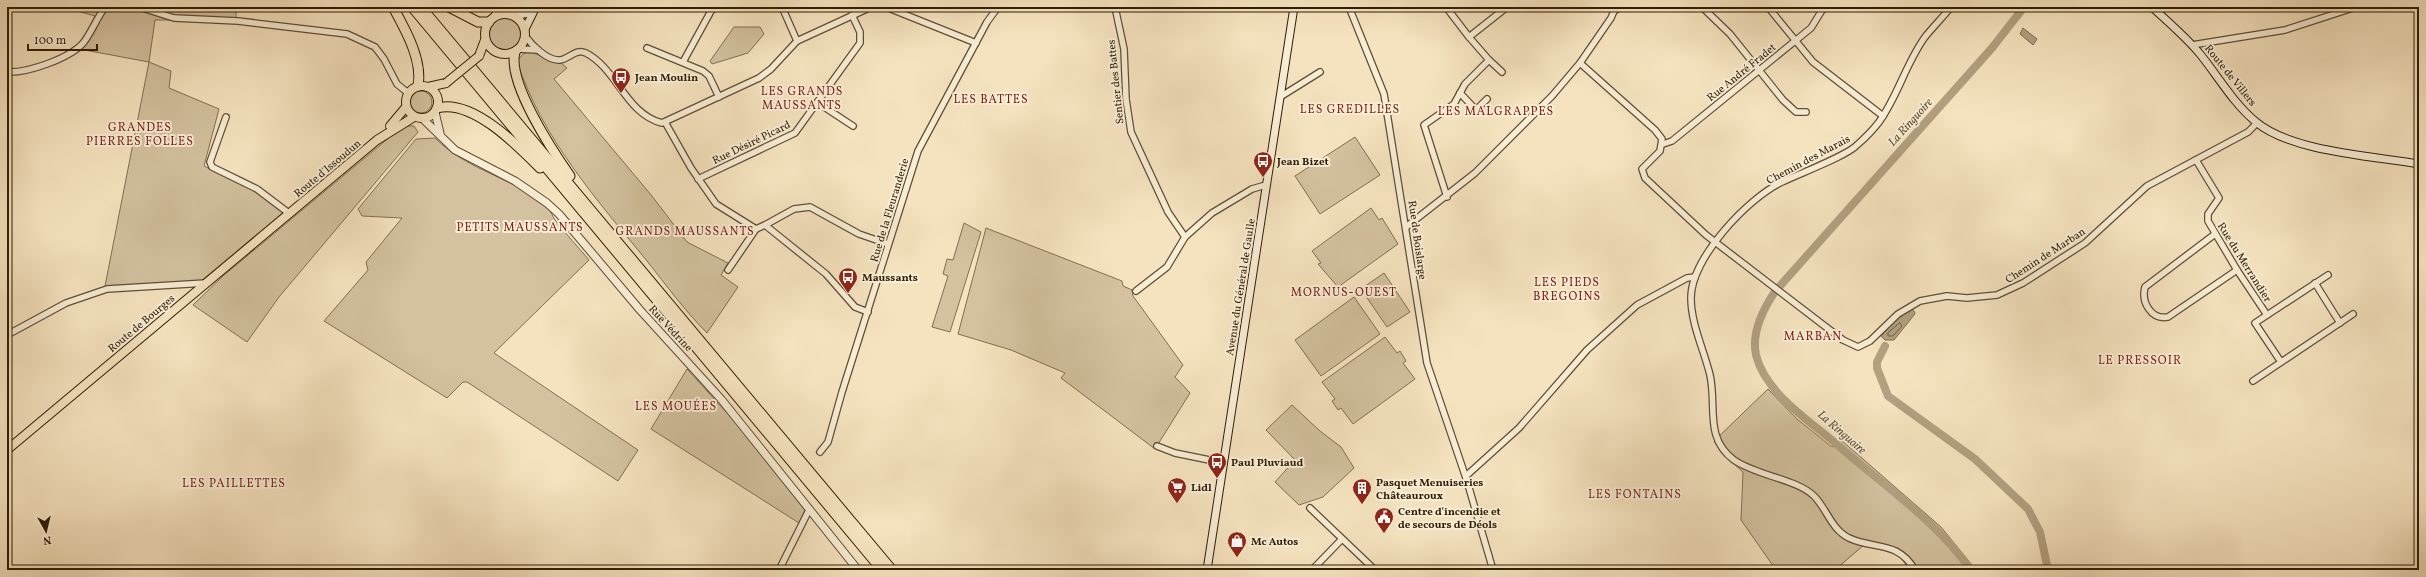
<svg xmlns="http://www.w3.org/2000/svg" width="2426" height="577" font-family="Vollkorn,serif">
	<rect width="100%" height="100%" fill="#f5e3bf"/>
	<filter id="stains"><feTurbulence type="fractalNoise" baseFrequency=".005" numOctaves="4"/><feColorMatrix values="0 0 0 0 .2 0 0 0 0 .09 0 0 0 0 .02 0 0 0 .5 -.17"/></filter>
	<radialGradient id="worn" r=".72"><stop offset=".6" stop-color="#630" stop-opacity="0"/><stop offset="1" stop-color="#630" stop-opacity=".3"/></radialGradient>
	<g fill="#d3c19f" stroke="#816f52">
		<polygon points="63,7 236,7 236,20 155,20 149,62 171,71 169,88 219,109 204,166 244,185 285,211 201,281 105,286 149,62 79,49 95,16"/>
		<circle cx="505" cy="34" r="16"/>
		<polygon points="734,27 760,27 764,34 748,53 712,64 710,61"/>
		<path d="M 528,52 C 540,53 548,63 561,63 L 567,68 L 554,79 L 652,196 L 687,242 L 728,263 L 721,275 L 738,287 L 707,333 C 685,311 666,285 647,261 C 597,200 541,137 517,61 L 523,54 Z"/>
		<circle cx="421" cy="102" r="11"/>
		<polygon points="403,126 414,126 418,132 279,297 247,342 193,305 223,276"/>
		<polygon points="1355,137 1380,175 1320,214 1295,176"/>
		<path d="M 435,138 C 469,172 514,177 547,207 C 551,210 552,216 555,220 C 566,234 578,247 589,260 L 494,353 L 638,450 L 618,481 L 467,382 L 463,382 L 447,398 L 324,321 L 368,270 L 366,262 L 402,218 L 362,216 L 358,209 L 416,139 Z"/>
		<polygon points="1371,208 1379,220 1382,218 1398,244 1338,287 1318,264 1321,263 1312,251"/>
		<polygon points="964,223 981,232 950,332 932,327 948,276 943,274 947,259 953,260"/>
		<polygon points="986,228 1122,281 1123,286 1132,290 1133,296 1183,365 1175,377 1190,393 1155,449 1061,378 1065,373 1011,350 958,334"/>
		<polygon points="1384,273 1410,312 1387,327 1361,289"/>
		<polygon points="1354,297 1380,334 1321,376 1295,340"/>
		<polygon points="1385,337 1397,353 1400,351 1406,361 1403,363 1415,379 1353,424 1341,408 1338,410 1332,401 1335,399 1322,382"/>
		<polygon points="687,369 737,424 805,510 799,523 651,429"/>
		<polygon points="1768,389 1797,419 1832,447 1840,439 1941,527 1976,570 1910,570 1897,553 1865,544 1835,570 1776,570 1741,520 1743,472 1724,455 1714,441"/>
		<polygon points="1292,405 1320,431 1341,447 1354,468 1323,497 1299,505 1275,482 1295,460 1266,430"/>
	</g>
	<g fill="#b2a080" stroke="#7e6c4f">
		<polygon points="2023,28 2037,39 2033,45 2020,34"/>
		<polygon points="1912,308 1915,313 1914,315 1894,340 1885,340 1881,336 1894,321"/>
	</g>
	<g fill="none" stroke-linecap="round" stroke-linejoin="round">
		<polygon stroke="#705e42" stroke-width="1" points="1900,323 1902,326 1893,336 1888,336 1888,333"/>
		<g stroke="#b2a080" stroke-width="8">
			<polyline points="1779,287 1992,48 2024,7"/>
			<path d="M 1776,290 C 1763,309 1751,332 1756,355 C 1765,392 1807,419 1834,442 C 1880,483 1935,519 1971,570"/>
			<polyline points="1885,346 1877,362 1877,368 1888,396 1975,459 2028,509 2040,532 2048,570"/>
		</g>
		<defs>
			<g id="minor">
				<polyline points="139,7 174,18 238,21 347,34 375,47 384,59 397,84 408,93"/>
				<polyline points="500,7 506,14"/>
				<polyline points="782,7 797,41"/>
				<polyline points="886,7 976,43"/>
				<polyline points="1115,7 1124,49 1126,99 1131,132 1168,212 1185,237"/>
				<polyline points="1349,7 1384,94 1427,363 1467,481 1493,570"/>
				<polyline points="1446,7 1469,37"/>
				<polyline points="1612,7 1614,11 1611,18 1580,63 1655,130 1662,139 1660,151 1642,169 1645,178 1706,235 1843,340 1858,347 1870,341 1898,314 1920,301 1947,296 1967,298 1997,295 2023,283 2085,243 2147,186 2248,132 2257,123"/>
				<polyline points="1702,7 1730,34 1783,100 1796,112 1806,112"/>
				<polyline points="1768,7 1813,62 1883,116"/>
				<polyline points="1614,11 1620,7"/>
				<polyline points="494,17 497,7"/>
				<path d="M 525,36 C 532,45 547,61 560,60 C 569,59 576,48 586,53 C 617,69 626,114 662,123 L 759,78 L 771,69 L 797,41 L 871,7"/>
				<polyline points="2192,45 2285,30 2356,7"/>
				<polyline points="647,48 703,71 709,76 719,97"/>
				<polyline points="519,49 538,50"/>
				<polyline points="1489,60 1502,72"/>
				<polyline points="683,62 711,11 716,7"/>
				<path d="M 7,72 C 28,73 71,58 84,42 C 92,31 97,18 105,7"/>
				<polyline points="1460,93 1476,110 1487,99"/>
				<polyline points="1280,97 1320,72"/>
				<polyline points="818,103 853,126"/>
				<polyline points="226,117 210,162 212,167 257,189 290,214"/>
				<polyline points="665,122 691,168 716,204 756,229 765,225 826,274 855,307 868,312"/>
				<polyline points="1663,144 1672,141 1811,28 1824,7"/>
				<polyline points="2196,160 2219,198 2208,214 2208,221 2237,270 2267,315"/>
				<polyline points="698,179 795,133 860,43 860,32 852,15"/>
				<polyline points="1447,197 1424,125 1454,104 1465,84 1489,60 1469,37 1507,7"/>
				<polyline points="765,225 794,209 810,207 859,234 888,244"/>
				<polyline points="1406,227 1475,173 1552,96 1580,63"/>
				<path d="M 2215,234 L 2145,287 C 2141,302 2151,320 2168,317 L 2237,270"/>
				<polyline points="728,270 756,229"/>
				<polyline points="2315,283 2340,323"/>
				<polyline points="1136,291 1167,267 1185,237 1212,213 1252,189 1266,185"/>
				<polyline points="7,335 66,303 107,289 206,283"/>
				<polyline points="2281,362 2255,323 2328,275"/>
				<polyline points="2253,381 2353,314"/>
				<polyline points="1157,446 1175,453 1224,463"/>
				<polyline points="820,452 828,442 842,392 918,151 987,22 998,7"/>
				<polyline points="1466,476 1519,428 1587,350 1637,305 1687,278 1695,277"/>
				<polyline points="1310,508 1375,570"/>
				<polyline points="779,570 809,510"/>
				<polyline points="1312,570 1342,539"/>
				<path d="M 1915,570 C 1897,540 1875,550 1849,538 C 1831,529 1827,509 1814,496 C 1797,479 1757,476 1734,460 C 1704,438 1717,406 1710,375 C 1704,350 1691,324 1691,298 C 1691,258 1748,198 1782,182 C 1798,174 1847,156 1857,145 C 1865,138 1873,130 1879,122 C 1898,96 1906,63 1925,37 C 1933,27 1943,17 1951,7"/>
			</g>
			<g id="tertiary">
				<polyline points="435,112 440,133"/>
				<polyline points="423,119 455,150 515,181 547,203 559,214 640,310 721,399 858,570"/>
			</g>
			<g id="secondary">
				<path d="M 2152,7 C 2168,22 2186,37 2200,54 C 2218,76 2233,103 2256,122 C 2292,152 2373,156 2419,164"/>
				<polyline points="514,16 528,13 538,7"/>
				<polyline points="525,29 534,11"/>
				<polyline points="1207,570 1294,7"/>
			</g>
			<g id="primary">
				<circle cx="505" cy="34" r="20"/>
				<polyline points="479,56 485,40"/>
				<circle cx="422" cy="102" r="16"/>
				<polyline points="428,87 446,83"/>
				<polyline points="390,126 406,107"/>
				<polyline points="7,450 377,140 414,117"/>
			</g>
			<g id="trunk">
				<path d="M 393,7 C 405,29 423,60 418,86"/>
				<polyline points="412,7 882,570"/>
				<polyline points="421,7 892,570"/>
				<polyline points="449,7 478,22 489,22"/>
				<path d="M 515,52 C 507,82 552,150 570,176"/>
				<path d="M 437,108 C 472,98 518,146 540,168"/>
			</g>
		</defs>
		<use href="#minor" stroke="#604e34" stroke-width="8"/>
		<use href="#tertiary" stroke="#604e34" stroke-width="9"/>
		<use href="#secondary" stroke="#2f1d05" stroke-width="9"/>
		<use href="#primary" stroke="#2f1d05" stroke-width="10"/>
		<use href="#trunk" stroke="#2f1d05" stroke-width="11"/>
		<use href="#minor" stroke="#f8edd5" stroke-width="5.5"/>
		<use href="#tertiary" stroke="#f8edd5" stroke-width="7"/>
		<use href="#secondary" stroke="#f8edd5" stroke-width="7"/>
		<use href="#primary" stroke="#f5e3bf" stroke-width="8"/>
		<use href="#trunk" stroke="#f5e3bf" stroke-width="9"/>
		<defs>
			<polyline id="primary-bridge" points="446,83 479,56"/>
		</defs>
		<use href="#primary-bridge" stroke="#2f1d05" stroke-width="10" stroke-linecap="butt"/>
		<use href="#primary-bridge" stroke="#f5e3bf" stroke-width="8"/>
	</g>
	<defs>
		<symbol id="bus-pin" viewBox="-11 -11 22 30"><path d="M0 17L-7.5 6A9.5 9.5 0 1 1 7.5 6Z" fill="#8f2418" stroke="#f8edd5"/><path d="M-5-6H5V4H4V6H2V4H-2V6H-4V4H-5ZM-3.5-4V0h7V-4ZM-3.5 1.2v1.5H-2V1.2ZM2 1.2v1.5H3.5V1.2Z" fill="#fff"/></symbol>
		<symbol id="supermarket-pin" viewBox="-11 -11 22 30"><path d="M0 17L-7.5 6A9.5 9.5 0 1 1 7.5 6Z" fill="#8f2418" stroke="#f8edd5"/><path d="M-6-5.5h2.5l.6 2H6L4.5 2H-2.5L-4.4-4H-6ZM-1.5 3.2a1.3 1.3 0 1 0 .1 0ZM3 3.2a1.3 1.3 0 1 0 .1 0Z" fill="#fff"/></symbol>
		<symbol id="building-pin" viewBox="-11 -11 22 30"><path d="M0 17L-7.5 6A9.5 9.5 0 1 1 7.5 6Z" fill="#8f2418" stroke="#f8edd5"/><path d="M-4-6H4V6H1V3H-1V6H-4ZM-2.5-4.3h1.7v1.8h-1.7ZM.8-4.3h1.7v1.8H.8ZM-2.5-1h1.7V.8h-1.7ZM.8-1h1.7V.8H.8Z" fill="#fff"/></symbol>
		<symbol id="civic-pin" viewBox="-11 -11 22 30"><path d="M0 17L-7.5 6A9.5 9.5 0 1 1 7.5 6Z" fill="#8f2418" stroke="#f8edd5"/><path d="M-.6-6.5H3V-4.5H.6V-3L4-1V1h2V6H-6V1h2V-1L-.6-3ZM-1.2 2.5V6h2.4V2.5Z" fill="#fff"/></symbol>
		<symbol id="shop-pin" viewBox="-11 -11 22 30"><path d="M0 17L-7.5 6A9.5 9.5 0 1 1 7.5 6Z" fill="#8f2418" stroke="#f8edd5"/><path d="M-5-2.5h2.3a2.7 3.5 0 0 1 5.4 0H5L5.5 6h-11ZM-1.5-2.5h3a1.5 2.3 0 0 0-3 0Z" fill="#fff"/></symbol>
	</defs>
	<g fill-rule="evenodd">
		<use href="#bus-pin" x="610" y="66" width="22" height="30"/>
		<use href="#bus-pin" x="1252" y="150" width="22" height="30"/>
		<use href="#bus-pin" x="837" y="266" width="22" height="30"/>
		<use href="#bus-pin" x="1206" y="451" width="22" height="30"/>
		<use href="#supermarket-pin" x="1166" y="476" width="22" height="30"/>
		<use href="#building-pin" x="1351" y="477" width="22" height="30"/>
		<use href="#civic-pin" x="1373" y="506" width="22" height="30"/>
		<use href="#shop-pin" x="1226" y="530" width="22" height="30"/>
	</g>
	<g text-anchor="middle" stroke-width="4" stroke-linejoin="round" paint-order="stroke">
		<g font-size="11" fill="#2f1d05" stroke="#f8edd5">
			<text transform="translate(1741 72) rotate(-39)" y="4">Rue André Fradet</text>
			<text transform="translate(2231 75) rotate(51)" y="4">Route de Villers</text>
			<text transform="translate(1115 82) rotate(-96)" y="4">Sentier des Battes</text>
			<text transform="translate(751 142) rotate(-26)" y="4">Rue Désiré Picard</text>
			<text transform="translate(1808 159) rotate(-28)" y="4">Chemin des Marais</text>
			<text transform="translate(327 168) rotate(-40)" y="4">Route d'Issoudun</text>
			<text transform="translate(889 210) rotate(-73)" y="4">Rue de la Fleuranderie</text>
			<text transform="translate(1418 240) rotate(82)" y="4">Rue de Boislarge</text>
			<text transform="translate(2045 255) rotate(-33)" y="4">Chemin de Marban</text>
			<text transform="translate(2245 262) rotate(58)" y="4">Rue du Merrandier</text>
			<text transform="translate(1240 287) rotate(-81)" y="4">Avenue du Général de Gaulle</text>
			<text transform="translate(141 323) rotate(-40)" y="4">Route de Bourges</text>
			<text transform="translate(671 328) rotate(47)" y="4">Rue Védrine</text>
		</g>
		<g font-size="11" font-weight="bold" fill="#2f1d05" stroke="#f8edd5" text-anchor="start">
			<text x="635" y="81">Jean Moulin</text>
			<text x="1277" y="165">Jean Bizet</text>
			<text x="862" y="281">Maussants</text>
			<text x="1231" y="466">Paul Pluviaud</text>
			<text x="1376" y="486">Pasquet Menuiseries<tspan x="1376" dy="13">Châteauroux</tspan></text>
			<text x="1191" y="491">Lidl</text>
			<text x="1398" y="515">Centre d'incendie et<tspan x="1398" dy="13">de secours de Déols</tspan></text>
			<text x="1251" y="545">Mc Autos</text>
		</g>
		<g font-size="12" letter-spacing="1" fill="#7a1f14" stroke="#f8edd5">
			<text x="802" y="95">LES GRANDS<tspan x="802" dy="14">MAUSSANTS</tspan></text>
			<text x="991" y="103">LES BATTES</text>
			<text x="1350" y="113">LES GREDILLES</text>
			<text x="1496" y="115">LES MALGRAPPES</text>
			<text x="140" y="131">GRANDES<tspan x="140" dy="14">PIERRES FOLLES</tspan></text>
			<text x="520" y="231">PETITS MAUSSANTS</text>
			<text x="685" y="235">GRANDS MAUSSANTS</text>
			<text x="1567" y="286">LES PIEDS<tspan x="1567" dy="14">BREGOINS</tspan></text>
			<text x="1344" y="296">MORNUS-OUEST</text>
			<text x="1813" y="340">MARBAN</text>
			<text x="2140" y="364">LE PRESSOIR</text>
			<text x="676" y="410">LES MOUÉES</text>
			<text x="234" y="487">LES PAILLETTES</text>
			<text x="1635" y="498">LES FONTAINS</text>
		</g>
		<g font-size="12" font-style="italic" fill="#635136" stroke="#f8edd5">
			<text transform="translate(1910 122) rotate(-48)" y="4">La Ringuoire</text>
			<text transform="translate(1842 432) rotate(41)" y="4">La Ringuoire</text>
		</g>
	</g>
	<rect width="2426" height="577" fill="none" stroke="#f5e3bf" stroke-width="24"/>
	<rect x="8" y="8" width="2410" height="561" fill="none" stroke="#2f1d05" stroke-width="2"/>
	<rect x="12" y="12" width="2402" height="553" fill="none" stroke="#2f1d05"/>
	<g transform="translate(46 531) rotate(172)" stroke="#f8edd5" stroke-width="3" paint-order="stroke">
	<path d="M0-3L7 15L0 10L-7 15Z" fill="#2f1d05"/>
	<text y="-6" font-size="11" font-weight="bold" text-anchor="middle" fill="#2f1d05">N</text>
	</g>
	<path d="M28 44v6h69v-6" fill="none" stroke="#2f1d05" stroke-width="2"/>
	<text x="34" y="44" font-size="12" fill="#2f1d05" stroke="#f8edd5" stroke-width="3" paint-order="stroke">100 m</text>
	<rect width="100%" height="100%" filter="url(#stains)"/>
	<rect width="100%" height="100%" fill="url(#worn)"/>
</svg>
